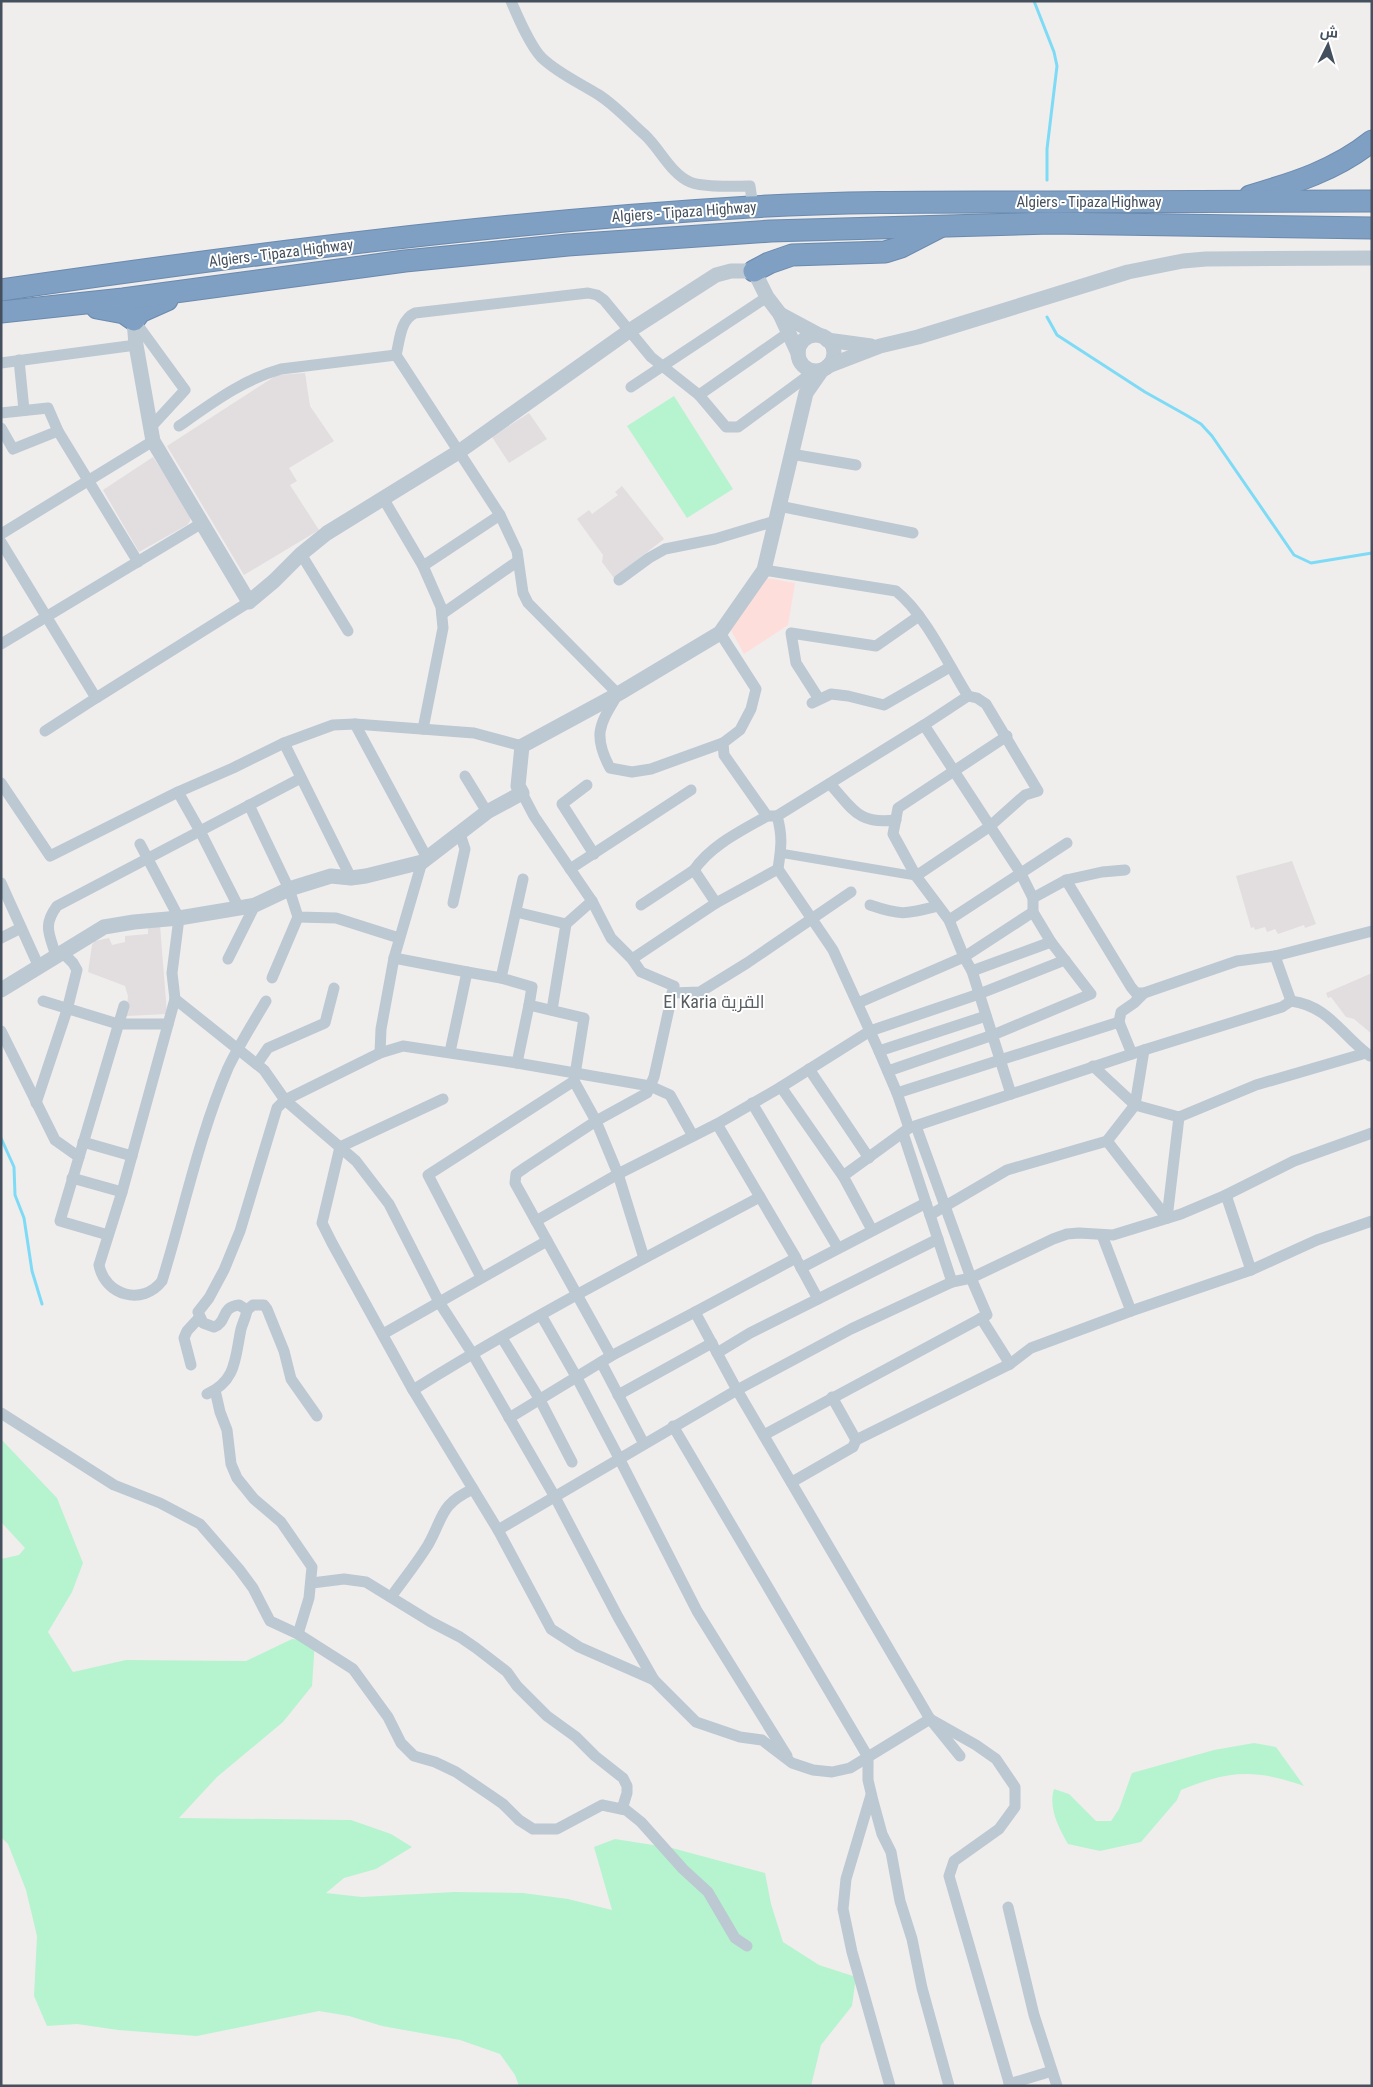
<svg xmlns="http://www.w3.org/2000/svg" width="1373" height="2087" font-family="'Roboto Condensed',Cairo,sans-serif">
	<rect width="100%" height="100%" fill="#f0eded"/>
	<g fill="#e2dedf">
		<polygon points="305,373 310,406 334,441 289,468 297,481 290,485 319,530 244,575 167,446 277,375"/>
		<polygon points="529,413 547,439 509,463 492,437"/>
		<polygon points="153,457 191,515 190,521 187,525 139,552 103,490"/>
		<polygon points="622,486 664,539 614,578 602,562 603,555 577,519 589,510 592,514 618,495 615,492"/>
		<polygon points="1292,861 1316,924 1305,928 1304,925 1278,934 1275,929 1267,932 1265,927 1255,930 1254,927 1251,928 1236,876"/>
		<polygon points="160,925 167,1014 126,1016 128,996 125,986 88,972 92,945 95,941 109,938 112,945 125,942 125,936 148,934 148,926"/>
		<polygon points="1372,973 1372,1034 1354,1019 1346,1017 1331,997 1328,998 1326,993"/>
	</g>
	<polygon fill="#fededa" points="767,578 795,583 788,625 744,654 731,630"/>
	<g fill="#b6f4cf">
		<polygon points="674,396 733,489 687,518 627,426"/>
		<polygon points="1,1439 57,1498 83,1563 72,1592 48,1632 73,1672 126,1660 246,1661 292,1639 315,1641 312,1686 283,1722 217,1777 179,1818 351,1820 391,1834 412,1847 376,1869 344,1878 326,1893 362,1897 454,1892 523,1893 568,1899 612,1910 594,1847 615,1839 672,1848 765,1873 771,1904 783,1942 819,1965 856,1977 852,2006 821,2045 811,2086 519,2086 515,2075 500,2054 460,2040 382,2026 349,2016 319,2011 197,2036 118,2030 77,2024 47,2026 34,1996 37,1936 26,1890 8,1844 1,1837 1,1559 19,1555 25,1548 1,1522"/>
		<path d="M 1254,1743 L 1276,1747 L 1304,1786 C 1255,1769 1230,1770 1181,1790 L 1177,1800 L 1141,1842 L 1100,1851 L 1068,1844 C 1059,1828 1048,1808 1054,1789 L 1069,1794 L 1096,1821 L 1111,1821 L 1119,1809 L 1132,1773 L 1214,1750 Z"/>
	</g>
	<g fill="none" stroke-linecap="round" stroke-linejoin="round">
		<g stroke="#7edbf6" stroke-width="3">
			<polyline points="1034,1 1054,52 1057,66 1047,149 1047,180"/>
			<polyline points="1047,317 1057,335 1145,392 1186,415 1201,424 1212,436 1294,555 1311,563 1372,553"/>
			<polyline points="1,1138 14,1167 15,1195 24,1218 32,1271 42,1304"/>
		</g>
		<defs>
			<g id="motorway">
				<path d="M 1250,196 C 1294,183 1336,170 1372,141"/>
				<polyline points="754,271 769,263 792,255 885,252 901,247 938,228"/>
				<path d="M 1,290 C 249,254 499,222 750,207 C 848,201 948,202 1047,202 C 1155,202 1263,202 1372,201"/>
				<polyline points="97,308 124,313 134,320 140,312 167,300"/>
				<polyline points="1,312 123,299 405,261 568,245 771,231 1051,223 1372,228"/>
			</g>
		</defs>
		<use href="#motorway" stroke="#6a8aae" stroke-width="23"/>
		<polyline stroke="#bcc8d2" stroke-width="9" points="780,853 916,876"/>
		<g stroke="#bcc8d2" stroke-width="11">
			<path d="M 511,1 C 518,17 530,46 542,58 C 559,74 580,83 599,95 C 616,106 630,122 645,135 C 660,149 671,174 690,182 C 705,188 734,186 750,186 L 753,207"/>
			<polyline points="134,320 185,390 150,428"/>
			<polyline points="396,355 500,515"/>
			<polyline points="19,360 24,410"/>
			<polyline points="1,363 136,345"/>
			<polyline points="631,387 767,297"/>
			<polyline points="699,395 788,333"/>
			<polyline points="1,413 48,408 58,431 13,449 1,428"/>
			<path d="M 179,426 C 212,403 242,380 281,369 L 396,355 C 400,340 400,320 415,313 L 588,293 L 597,295 L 604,300 L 651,357 L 699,395 L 726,427 L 738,427 L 805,378"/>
			<polyline points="58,431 138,562"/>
			<polyline points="791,454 856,465"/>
			<polyline points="383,498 423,566 441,607 443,628 423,729"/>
			<polyline points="779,506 913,533"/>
			<polyline points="1,534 153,441"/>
			<polyline points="1,542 96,698 249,602"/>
			<polyline points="301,554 348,631"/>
			<path d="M 423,566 L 500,515 L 517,551 L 523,593 L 528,603 L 618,694 C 600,724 592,734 610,768 L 632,772 L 651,769 L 723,743"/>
			<path d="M 764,570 L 896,591 C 925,614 948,664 968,696 L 924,725"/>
			<polyline points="619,580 649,558 665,549 715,539 775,521"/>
			<polyline points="442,614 518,561"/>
			<path d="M 720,633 L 756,689 L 751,709 L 740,730 L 723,743 L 724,755 L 767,816 L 777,816 C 783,837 781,848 778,869 L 833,950 L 879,1051 L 897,1093 L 909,1128"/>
			<polyline points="1,644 202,523"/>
			<polyline points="819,699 796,663 791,633 876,646 919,616"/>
			<polyline points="812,703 831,694 848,696 884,705 950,667"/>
			<polyline points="355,724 427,858"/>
			<polyline points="45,731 96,698"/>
			<polyline points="1007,736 898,808 893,834 916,876 949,920 964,957 972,971 1011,1094"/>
			<polyline points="284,743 351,878"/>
			<polyline points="465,776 487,812"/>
			<polyline points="1,783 50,856 178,792 233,768 284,743 333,725 355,724 474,733 522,746"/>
			<path d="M 830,784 C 853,809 858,825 896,820"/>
			<polyline points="587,785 562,804 594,854"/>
			<polyline points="178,792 200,831 239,908"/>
			<polyline points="522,793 534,816 592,901 611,938 632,959 641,972 674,986 654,1077 647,1093 596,1121 526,1167 516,1174 515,1183 611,1356 695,1312 737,1390 930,1719 960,1756"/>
			<polyline points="249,805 289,889 298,917 336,918 399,938"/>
			<polyline points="777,816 924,725 1020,872 1033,898 1033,912 1051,942 1091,994 993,1035 888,1071"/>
			<polyline points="140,844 179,918 172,973 175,999 264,1070 285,1100 356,1161 389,1204 439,1302 472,1353 555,1497 618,1617 654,1680"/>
			<polyline points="570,869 691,790"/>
			<path d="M 694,870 C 711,845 741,831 767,816"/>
			<polyline points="916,876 989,827 1025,795 1038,791 986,704 977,698 968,696"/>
			<polyline points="1066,880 1102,872 1125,870"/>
			<polyline points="1,883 39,967"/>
			<polyline points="1033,898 1066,880 1131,987 1136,993 1144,993 1237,961 1275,956 1372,931"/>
			<polyline points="453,903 465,849 460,834"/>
			<polyline points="641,905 694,870 716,903"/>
			<path d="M 870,905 C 902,916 906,914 938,906"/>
			<polyline points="516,912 566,924 592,901"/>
			<polyline points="949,920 1067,843"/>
			<polyline points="1,938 21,928"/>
			<path d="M 56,956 C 50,935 42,926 57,906 L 301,778"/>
			<path d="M 1275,956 L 1291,1001 C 1329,1006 1341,1035 1370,1056"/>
			<polyline points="394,958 467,972 450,1052"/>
			<polyline points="228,959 255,905"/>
			<polyline points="632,959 716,903 778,869"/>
			<polyline points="972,971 1051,942"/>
			<polyline points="467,972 501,978 532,987 529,1005"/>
			<polyline points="272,978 298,917"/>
			<polyline points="501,978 523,879"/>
			<polyline points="672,993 700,992 747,963 851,892"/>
			<path d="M 175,999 L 122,1192 L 99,1265 C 105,1296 143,1306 162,1281 C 184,1210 199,1136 228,1068 C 239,1045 253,1023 266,1001"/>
			<polyline points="43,1001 118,1024 168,1024"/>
			<polyline points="858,1003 964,957 1033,912"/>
			<polyline points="552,1010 566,924"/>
			<polyline points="1119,1022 1132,1054"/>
			<polyline points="1,1031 55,1140 79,1157"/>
			<polyline points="879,1051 986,1016"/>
			<polyline points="380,1053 381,1029 394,958 422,862"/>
			<polyline points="517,1063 529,1005 584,1018 574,1081 596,1121 618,1174 717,1124 781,1087 870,1031 979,994 1065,960"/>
			<polyline points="257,1064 268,1048 325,1023 334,988"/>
			<polyline points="1093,1066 1135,1105"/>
			<polyline points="809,1069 869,1158"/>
			<polyline points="781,1087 843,1176 872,1230"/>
			<polyline points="897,1093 1119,1022 1121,1012 1134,1003 1144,993"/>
			<polyline points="443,1099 340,1147 322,1223 332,1243 413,1390 498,1530 551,1629 579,1647 654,1680 696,1722 740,1737 762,1740 792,1763 813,1770 832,1772 850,1768 930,1719 976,1745 996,1759 1015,1787 1015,1807 999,1829 954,1861 949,1876 1010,2086"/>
			<polyline points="36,1103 67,1010 77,970 73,963 63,953"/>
			<polyline points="752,1103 838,1248"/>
			<polyline points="1135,1105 1144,1050 1282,1007 1291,1001"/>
			<polyline points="903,1133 952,1282"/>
			<polyline points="1107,1141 1167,1218"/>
			<polyline points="83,1142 132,1156"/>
			<polyline points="843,1176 909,1128 1144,1050"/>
			<polyline points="72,1178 122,1192"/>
			<polyline points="1226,1195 1251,1270"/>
			<polyline points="930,1215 1007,1170 1107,1141 1135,1105 1179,1117 1256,1085 1366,1053"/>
			<polyline points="1167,1218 1179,1117"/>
			<polyline points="536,1221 618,1174 644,1258"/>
			<polyline points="108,1235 60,1221 124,1006"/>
			<polyline points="1102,1235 1131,1311 1251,1270 1317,1240 1372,1221"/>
			<polyline points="798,1262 818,1299"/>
			<polyline points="801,1268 926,1203"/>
			<polyline points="481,1277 428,1175 574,1081"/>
			<polyline points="247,1310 253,1305 264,1305 267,1309 284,1351 291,1379 317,1416"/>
			<polyline points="695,1312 796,1258 717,1124"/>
			<polyline points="541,1315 577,1378 619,1458 697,1611 787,1756"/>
			<polyline points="981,1318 1010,1364"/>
			<polyline points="383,1334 547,1241"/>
			<polyline points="502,1338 540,1400 572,1462"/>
			<polyline points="717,1353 750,1333 938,1239"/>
			<polyline points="601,1362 644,1444"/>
			<polyline points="191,1365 184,1338 187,1331 199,1318"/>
			<polyline points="215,1390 220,1412 227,1430 231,1464 237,1478 254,1499 281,1522 312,1567 309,1598 298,1634"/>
			<path d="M 413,1390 C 525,1320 643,1259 760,1197"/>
			<path d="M 207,1394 C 237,1381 235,1357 241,1329 C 243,1322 246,1317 247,1310 L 239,1305 C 220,1307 228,1322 214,1327 L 203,1323 L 198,1312 L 209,1298 L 224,1270 L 240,1231 L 277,1108 L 285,1100 L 380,1053 L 403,1046 L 517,1063 L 650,1086 L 670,1095 L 693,1136"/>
			<polyline points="618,1395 712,1343"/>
			<polyline points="832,1397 856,1440 1010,1364 1031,1348 1131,1311"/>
			<polyline points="1,1413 114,1485 160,1503 200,1524 239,1569 253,1588 270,1621 298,1634 353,1669 388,1717 401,1743 414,1756 435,1762 456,1772 490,1795 503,1804 519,1820 533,1829 557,1829 602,1805 626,1810 641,1822 683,1869 708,1892 735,1938 747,1946"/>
			<polyline points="509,1418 611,1356"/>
			<polyline points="673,1426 868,1757 868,1780 873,1801 882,1834 891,1852 900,1901 912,1939 922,1988 949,2086"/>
			<polyline points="764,1435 987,1315 971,1278 916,1126"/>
			<polyline points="792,1482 853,1447 856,1440"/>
			<polyline points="498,1530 737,1390 851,1329 952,1282 971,1278 1053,1239 1067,1234 1079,1233 1113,1235 1181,1214 1226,1195 1294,1161 1372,1133"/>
			<polyline points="312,1583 344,1579 366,1582 431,1622 460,1637 476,1648 507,1672 517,1686 547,1716 576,1737 595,1756 623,1778 627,1786 627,1793 622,1809"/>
			<path d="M 391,1597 C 403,1580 417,1563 428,1545 C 444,1517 439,1505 473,1489"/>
			<polyline points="871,1795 846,1879 843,1909 852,1952 890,2086"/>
			<polyline points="1008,1907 1034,2015 1057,2086"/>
			<polyline points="1009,2084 1052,2071"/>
		</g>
		<g stroke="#bcc8d2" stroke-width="15">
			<polyline points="780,314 821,336"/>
			<polyline points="134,320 136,345 153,441 249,602 274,581 301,554 327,533 460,451 629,331 716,275 731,271 754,271 767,297 780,314 798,353"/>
			<circle cx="816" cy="353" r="18"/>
			<polyline points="827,340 871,346"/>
			<polyline points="828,366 880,346 918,337 1128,272 1183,261 1206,259 1372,258"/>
			<polyline points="1,990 104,927 134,922 179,918 239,908 255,905 289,889 331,876 351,878 366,876 422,862 487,812 522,793 518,786 522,746 618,694 720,633 764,570 806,393 822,370"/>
		</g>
		<use href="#motorway" stroke="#7f9fc3" stroke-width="21"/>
	</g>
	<g text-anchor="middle" stroke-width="4" stroke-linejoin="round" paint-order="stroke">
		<g font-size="15" fill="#44505d" stroke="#fff">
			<text x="1089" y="207">Algiers - Tipaza Highway</text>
			<text transform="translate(684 212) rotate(-4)" y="5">Algiers - Tipaza Highway</text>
			<text transform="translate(281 253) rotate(-7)" y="5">Algiers - Tipaza Highway</text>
		</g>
		<g font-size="18" fill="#595e63" stroke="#fff">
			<text x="714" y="1008">El Karia القرية</text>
		</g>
	</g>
	<rect width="1373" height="2087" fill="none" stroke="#44505d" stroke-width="5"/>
	<g transform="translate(1328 45) rotate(5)" stroke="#ffffff" stroke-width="4" paint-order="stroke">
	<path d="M0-4L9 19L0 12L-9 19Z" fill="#44505d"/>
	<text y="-8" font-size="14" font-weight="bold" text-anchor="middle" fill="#44505d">ش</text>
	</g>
</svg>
